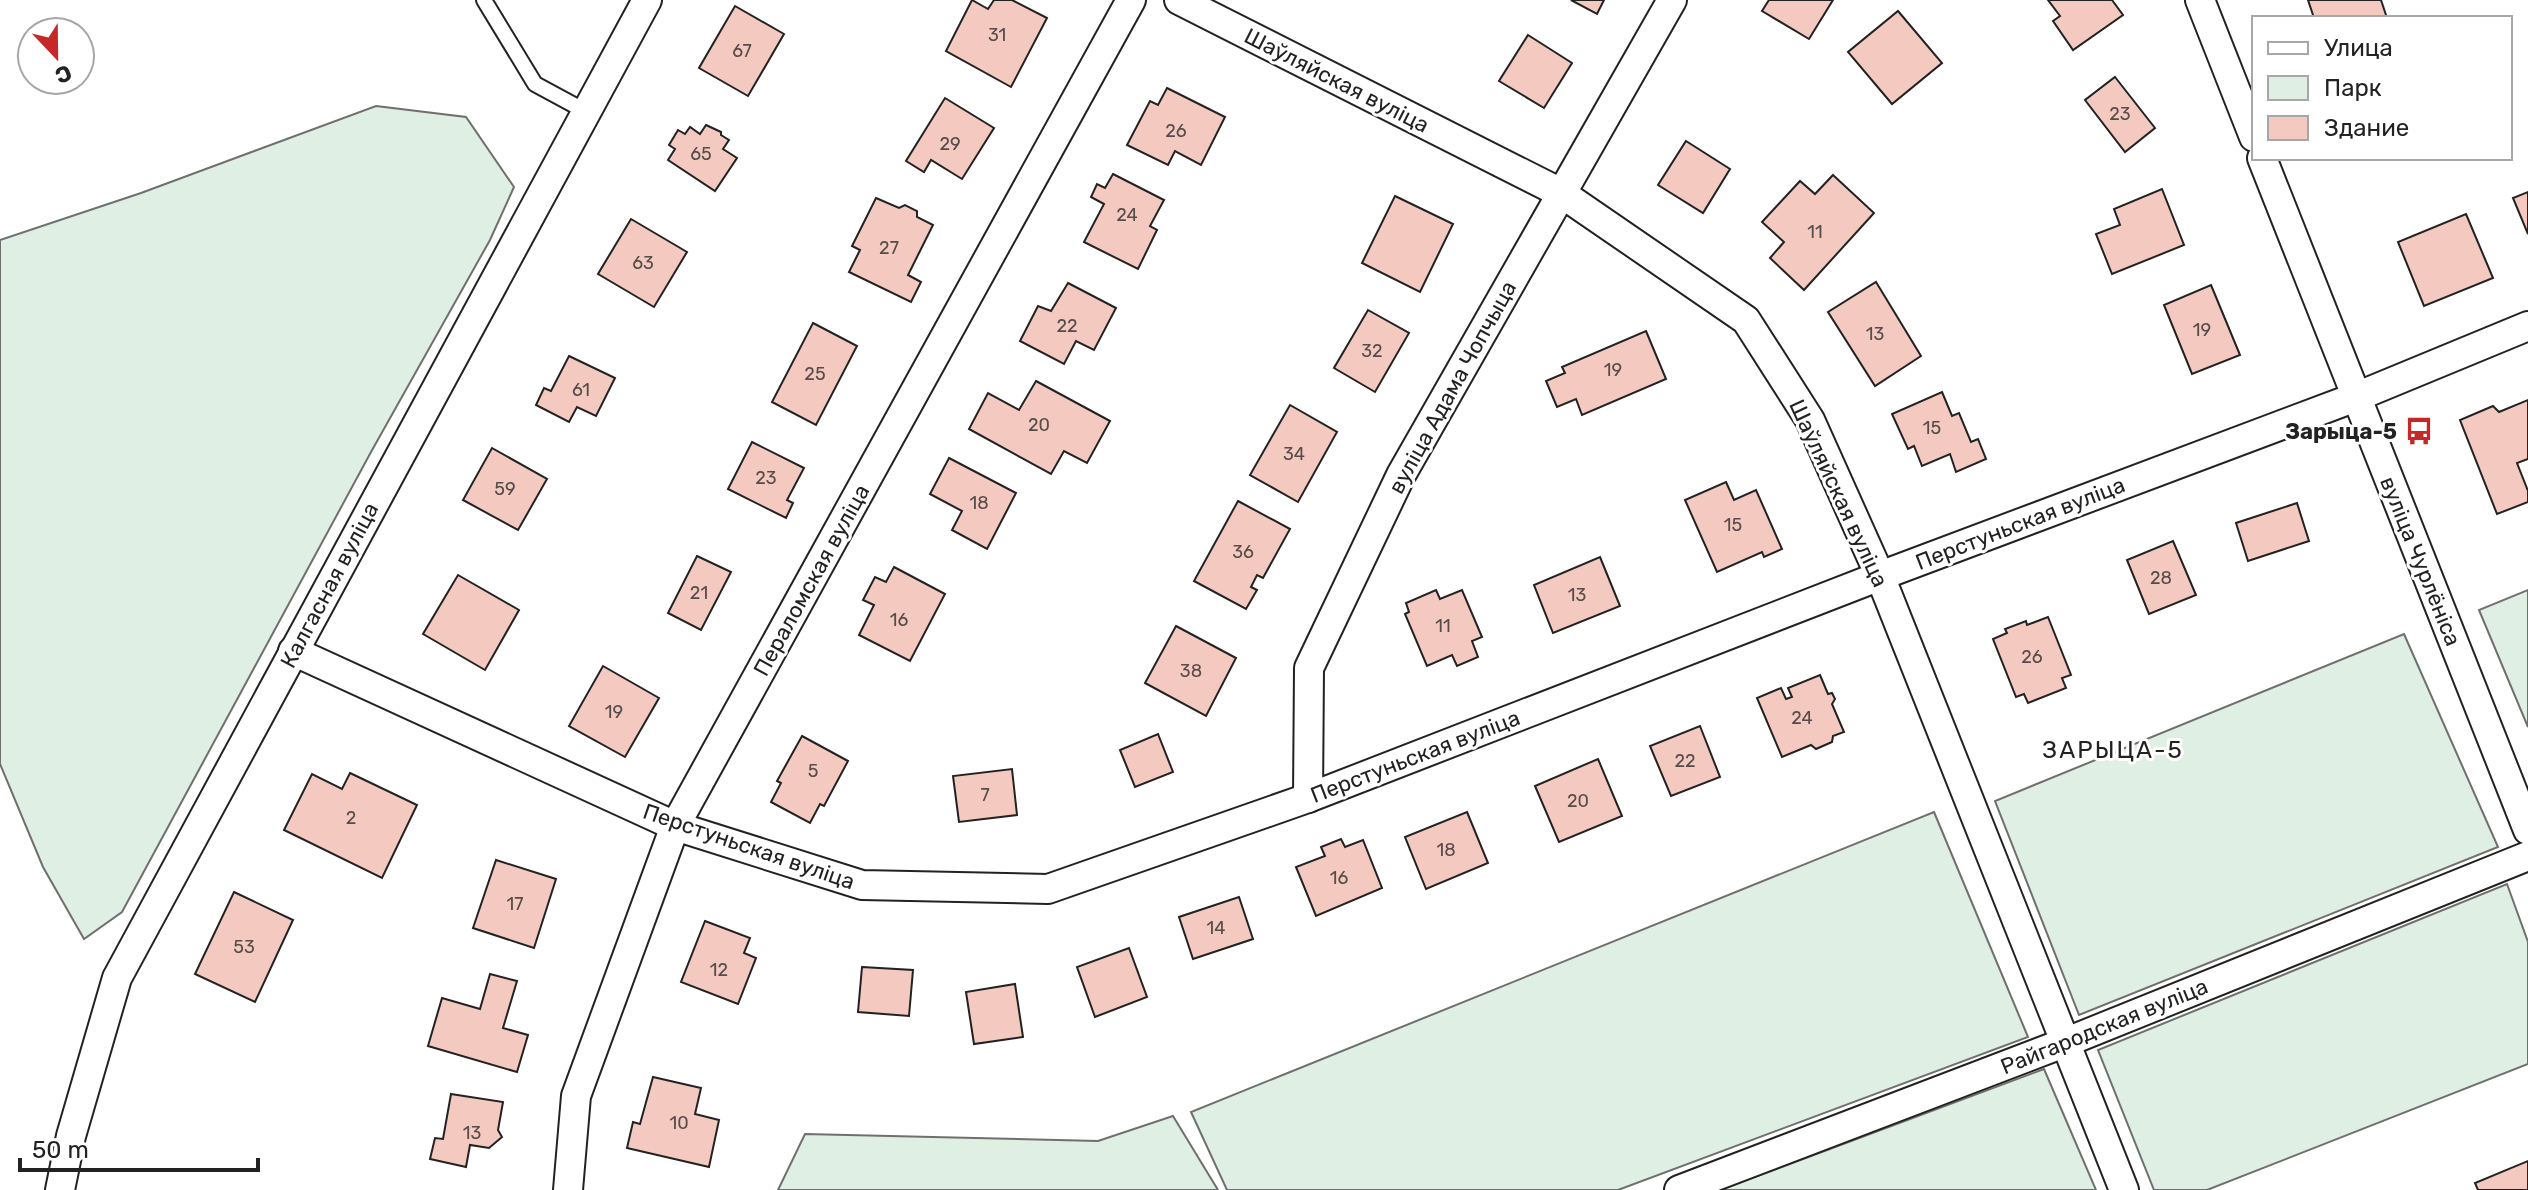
<svg xmlns="http://www.w3.org/2000/svg" width="2528" height="1190" font-family="Rubik,sans-serif">
	<rect width="100%" height="100%" fill="#fff"/>
	<g fill="#e0efe3" stroke="#6f6f6f" stroke-width="2">
		<polygon points="376,106 466,117 514,187 490,240 371,452 122,912 84,939 43,867 0,764 0,240 141,193"/>
		<polygon points="2528,590 2528,727 2479,610"/>
		<polygon points="2404,634 2498,847 2079,1015 1995,801"/>
		<polygon points="1934,812 2028,1037 1618,1190 1227,1190 1191,1112"/>
		<polygon points="2507,884 2528,942 2528,1064 2207,1190 2154,1190 2098,1050"/>
		<polygon points="2044,1069 2096,1190 1720,1190"/>
		<polygon points="1173,1116 1218,1190 778,1190 805,1134 1098,1141"/>
	</g>
	<g fill="#f3c9c0" stroke="#222" stroke-width="2">
		<polygon points="972,0 988,9 994,0 1012,0 1047,18 1011,87 946,51"/>
		<polygon points="1571,0 1604,0 1597,14"/>
		<polygon points="1769,0 1833,0 1809,39 1762,11"/>
		<polygon points="2048,0 2112,0 2123,15 2073,50 2053,21 2060,16"/>
		<polygon points="2308,0 2381,0 2387,18 2314,18"/>
		<polygon points="735,6 784,34 748,96 699,68"/>
		<polygon points="1898,11 1942,63 1892,104 1848,52"/>
		<polygon points="1528,35 1572,63 1544,108 1499,81"/>
		<polygon points="2115,77 2155,128 2125,152 2085,100"/>
		<polygon points="1167,88 1225,117 1201,165 1175,151 1168,165 1127,145 1150,101 1158,105"/>
		<polygon points="945,98 994,128 962,179 931,160 924,172 906,161"/>
		<polygon points="706,125 721,132 721,135 729,140 723,149 737,158 715,191 668,160 675,149 669,145 678,130 685,134 690,127 700,134"/>
		<polygon points="1686,141 1730,169 1703,213 1658,185"/>
		<polygon points="1113,174 1164,200 1150,226 1157,230 1138,269 1084,242 1104,204 1091,197 1097,184 1105,188"/>
		<polygon points="1833,175 1874,213 1804,290 1770,258 1784,242 1762,222 1800,181 1815,194"/>
		<polygon points="2162,189 2184,245 2112,274 2096,234 2120,225 2114,209"/>
		<polygon points="2528,192 2528,234 2513,198"/>
		<polygon points="1395,196 1453,224 1420,292 1362,263"/>
		<polygon points="876,198 899,208 905,205 917,211 917,217 933,225 908,275 921,282 911,302 849,272 860,250 852,246"/>
		<polygon points="2466,214 2493,278 2424,306 2398,242"/>
		<polygon points="631,219 687,252 654,307 598,274"/>
		<polygon points="1876,282 1921,356 1875,386 1828,312"/>
		<polygon points="1068,283 1116,308 1094,350 1076,341 1064,364 1020,341 1038,306 1051,311"/>
		<polygon points="2211,285 2240,355 2192,374 2164,305"/>
		<polygon points="1368,310 1409,333 1375,392 1334,368"/>
		<polygon points="813,323 857,346 816,425 772,402"/>
		<polygon points="1646,331 1666,379 1582,415 1576,399 1557,407 1546,381 1565,373 1562,367"/>
		<polygon points="569,356 615,378 596,416 577,407 569,422 536,405 544,388 551,391"/>
		<polygon points="1036,381 1110,421 1087,463 1064,451 1051,474 969,429 988,393 1019,410"/>
		<polygon points="1942,392 1952,416 1959,413 1971,442 1978,439 1986,459 1956,472 1950,454 1922,466 1914,446 1908,449 1892,414"/>
		<polygon points="2528,400 2528,459 2517,463 2528,491 2528,502 2497,514 2460,420 2493,406 2499,412"/>
		<polygon points="1290,405 1337,432 1298,502 1250,475"/>
		<polygon points="752,442 804,468 787,500 793,503 786,518 728,489"/>
		<polygon points="492,448 547,479 518,530 463,500"/>
		<polygon points="949,458 1016,493 987,549 952,530 962,511 930,494"/>
		<polygon points="1726,482 1734,500 1756,490 1782,549 1764,557 1762,552 1717,572 1685,500"/>
		<polygon points="1238,501 1290,529 1263,578 1257,575 1251,587 1257,590 1246,609 1194,581"/>
		<polygon points="2297,503 2309,541 2248,561 2236,523"/>
		<polygon points="2173,541 2196,595 2149,614 2127,560"/>
		<polygon points="697,556 731,572 701,630 668,613"/>
		<polygon points="1600,557 1620,606 1553,633 1534,585"/>
		<polygon points="894,567 945,594 910,661 859,635 874,605 863,600 875,577 886,582"/>
		<polygon points="458,575 519,610 485,670 423,634"/>
		<polygon points="1436,590 1440,599 1462,590 1482,637 1472,641 1478,657 1457,666 1452,655 1427,666 1405,614 1409,612 1406,603"/>
		<polygon points="2048,617 2071,675 2062,678 2066,688 2028,703 2024,694 2016,697 1993,639 2007,633 2005,629 2026,621 2027,625"/>
		<polygon points="1176,626 1236,658 1206,716 1145,683"/>
		<polygon points="603,666 659,698 625,757 569,726"/>
		<polygon points="1820,675 1828,694 1832,693 1835,699 1832,704 1844,732 1833,736 1832,742 1816,749 1811,745 1782,757 1757,698 1781,688 1786,699 1792,697 1788,688"/>
		<polygon points="1700,726 1720,777 1671,796 1650,746"/>
		<polygon points="1158,734 1173,772 1135,787 1120,750"/>
		<polygon points="802,736 848,761 824,806 820,804 810,823 771,802 781,783 777,781"/>
		<polygon points="1598,759 1622,816 1559,842 1535,786"/>
		<polygon points="1012,769 1017,815 959,822 953,776"/>
		<polygon points="350,773 417,805 382,878 284,830 312,774 342,789"/>
		<polygon points="1467,812 1488,863 1426,889 1405,837"/>
		<polygon points="1341,839 1345,847 1363,840 1382,888 1316,916 1296,867 1325,856 1321,847"/>
		<polygon points="496,860 556,879 534,948 473,928"/>
		<polygon points="234,892 293,920 255,1002 195,974"/>
		<polygon points="1239,897 1253,939 1193,959 1179,917"/>
		<polygon points="705,921 750,938 744,953 756,958 738,1004 681,982"/>
		<polygon points="1129,948 1147,997 1095,1017 1077,967"/>
		<polygon points="862,967 913,970 909,1016 858,1012"/>
		<polygon points="490,974 517,981 503,1028 528,1035 517,1072 428,1046 442,998 480,1009"/>
		<polygon points="1015,984 1023,1037 974,1044 966,992"/>
		<polygon points="653,1077 701,1088 695,1114 719,1120 709,1167 627,1148 633,1122 640,1124"/>
		<polygon points="451,1094 503,1102 498,1130 502,1137 489,1148 470,1145 466,1167 430,1159 435,1138 443,1139"/>
		<polygon points="2528,1161 2528,1190 2478,1190 2475,1183"/>
	</g>
	<g fill="none" stroke-linecap="round" stroke-linejoin="round">
		<defs>
			<polyline id="service" points="484,0 535,84 585,111"/>
			<g id="minor">
				<polyline points="1179,0 1561,193 1746,320 1810,420 1880,576 2124,1190"/>
				<polyline points="2200,0 2254,137"/>
				<polyline points="2262,158 2528,830"/>
				<polyline points="293,651 675,826 862,885 1048,889 1308,798 1880,576 2356,397 2528,326"/>
				<polyline points="1308,798 1309,668 1401,475 1672,0"/>
				<polyline points="60,1190 71,1136 117,978 647,0"/>
				<polyline points="568,1190 576,1096 675,826 1131,0"/>
				<polyline points="1679,1190 2064,1043 2528,856"/>
			</g>
		</defs>
		<use href="#service" stroke="#222" stroke-width="18"/>
		<use href="#minor" stroke="#222" stroke-width="32"/>
		<use href="#service" stroke="#fff" stroke-width="14"/>
		<use href="#minor" stroke="#fff" stroke-width="28"/>
	</g>
	<defs>
		<symbol id="bus-bare" viewBox="-9 -9 18 18"><path d="M-5-6H5V4H4V6H2V4H-2V6H-4V4H-5ZM-3.5-4V0h7V-4ZM-3.5 1.2v1.5H-2V1.2ZM2 1.2v1.5H3.5V1.2Z" fill="#c62828" stroke="#fff" stroke-width="2.5" paint-order="stroke"/></symbol>
	</defs>
	<g fill-rule="evenodd">
		<use href="#bus-bare" x="2399" y="411" width="40" height="40"/>
	</g>
	<g text-anchor="middle" stroke-width="6" stroke-linejoin="round" paint-order="stroke">
		<g font-size="18" fill="#564c4a">
			<text x="997" y="41">31</text>
			<text x="742" y="57">67</text>
			<text x="2120" y="120">23</text>
			<text x="1176" y="137">26</text>
			<text x="950" y="150">29</text>
			<text x="701" y="160">65</text>
			<text x="1127" y="221">24</text>
			<text x="1815" y="238">11</text>
			<text x="889" y="254">27</text>
			<text x="643" y="269">63</text>
			<text x="1067" y="332">22</text>
			<text x="2202" y="336">19</text>
			<text x="1875" y="340">13</text>
			<text x="1372" y="357">32</text>
			<text x="1613" y="376">19</text>
			<text x="815" y="380">25</text>
			<text x="581" y="396">61</text>
			<text x="1039" y="431">20</text>
			<text x="1932" y="434">15</text>
			<text x="1294" y="460">34</text>
			<text x="766" y="484">23</text>
			<text x="505" y="495">59</text>
			<text x="979" y="509">18</text>
			<text x="1733" y="531">15</text>
			<text x="1243" y="558">36</text>
			<text x="2161" y="584">28</text>
			<text x="699" y="599">21</text>
			<text x="1577" y="601">13</text>
			<text x="899" y="626">16</text>
			<text x="1443" y="632">11</text>
			<text x="2032" y="663">26</text>
			<text x="1191" y="677">38</text>
			<text x="614" y="718">19</text>
			<text x="1802" y="724">24</text>
			<text x="1685" y="767">22</text>
			<text x="813" y="777">5</text>
			<text x="985" y="801">7</text>
			<text x="1578" y="807">20</text>
			<text x="351" y="824">2</text>
			<text x="1446" y="856">18</text>
			<text x="1339" y="884">16</text>
			<text x="515" y="910">17</text>
			<text x="1216" y="934">14</text>
			<text x="244" y="953">53</text>
			<text x="719" y="976">12</text>
			<text x="679" y="1129">10</text>
			<text x="472" y="1139">13</text>
		</g>
		<g font-size="22" fill="#222" stroke="#fff">
			<text transform="translate(1337 80) rotate(27)" y="8">Шаўляйская вуліца</text>
			<text transform="translate(1452 387) rotate(-61)" y="8">вуліца Адама Чопчыца</text>
			<text transform="translate(1839 493) rotate(65)" y="8">Шаўляйская вуліца</text>
			<text transform="translate(2020 523) rotate(-21)" y="8">Перстуньская вуліца</text>
			<text transform="translate(2421 561) rotate(68)" y="8">вуліца Чурлёніса</text>
			<text transform="translate(811 580) rotate(-61)" y="8">Пераломская вуліца</text>
			<text transform="translate(329 585) rotate(-62)" y="8">Калгасная вуліца</text>
			<text transform="translate(1415 756) rotate(-21)" y="8">Перстуньская вуліца</text>
			<text transform="translate(749 846) rotate(19)" y="8">Перстуньская вуліца</text>
			<text transform="translate(2104 1026) rotate(-22)" y="8">Райгародская вуліца</text>
		</g>
		<g font-size="22" font-weight="bold" fill="#222" stroke="#fff" text-anchor="end">
			<text x="2397" y="439">Зарыца-5</text>
		</g>
		<g font-size="24" letter-spacing="2" fill="#222" stroke="#fff">
			<text x="2113" y="758">ЗАРЫЦА-5</text>
		</g>
	</g>
	<rect x="2252" y="16" width="260" height="144" fill="#ffffff" stroke="#a7a7a7" stroke-width="2"/>
	<rect x="2268" y="42" width="40" height="12" fill="#ffffff" stroke="#a7a7a7" stroke-width="2"/>
	<text x="2324" y="56" font-size="24" fill="#222222">Улица</text>
	<rect x="2268" y="76" width="40" height="24" fill="#e0efe3" stroke="#a7a7a7" stroke-width="2"/>
	<text x="2324" y="96" font-size="24" fill="#222222">Парк</text>
	<rect x="2268" y="116" width="40" height="24" fill="#f3c9c0" stroke="#a7a7a7" stroke-width="2"/>
	<text x="2324" y="136" font-size="24" fill="#222222">Здание</text>
	<g transform="translate(56 56) rotate(158)"><circle r="38" fill="#ffffff" stroke="#a7a7a7" stroke-width="2"/>
	<path d="M0-6L14 30L0 20L-14 30Z" fill="#c62828"/>
	<text y="-12" font-size="22" font-weight="bold" text-anchor="middle" fill="#222222">С</text>
	</g>
	<path d="M20 1158v12h238v-12" fill="none" stroke="#222222" stroke-width="4"/>
	<text x="32" y="1158" font-size="24" fill="#222222" stroke="#ffffff" stroke-width="6" paint-order="stroke">50 m</text>
</svg>
